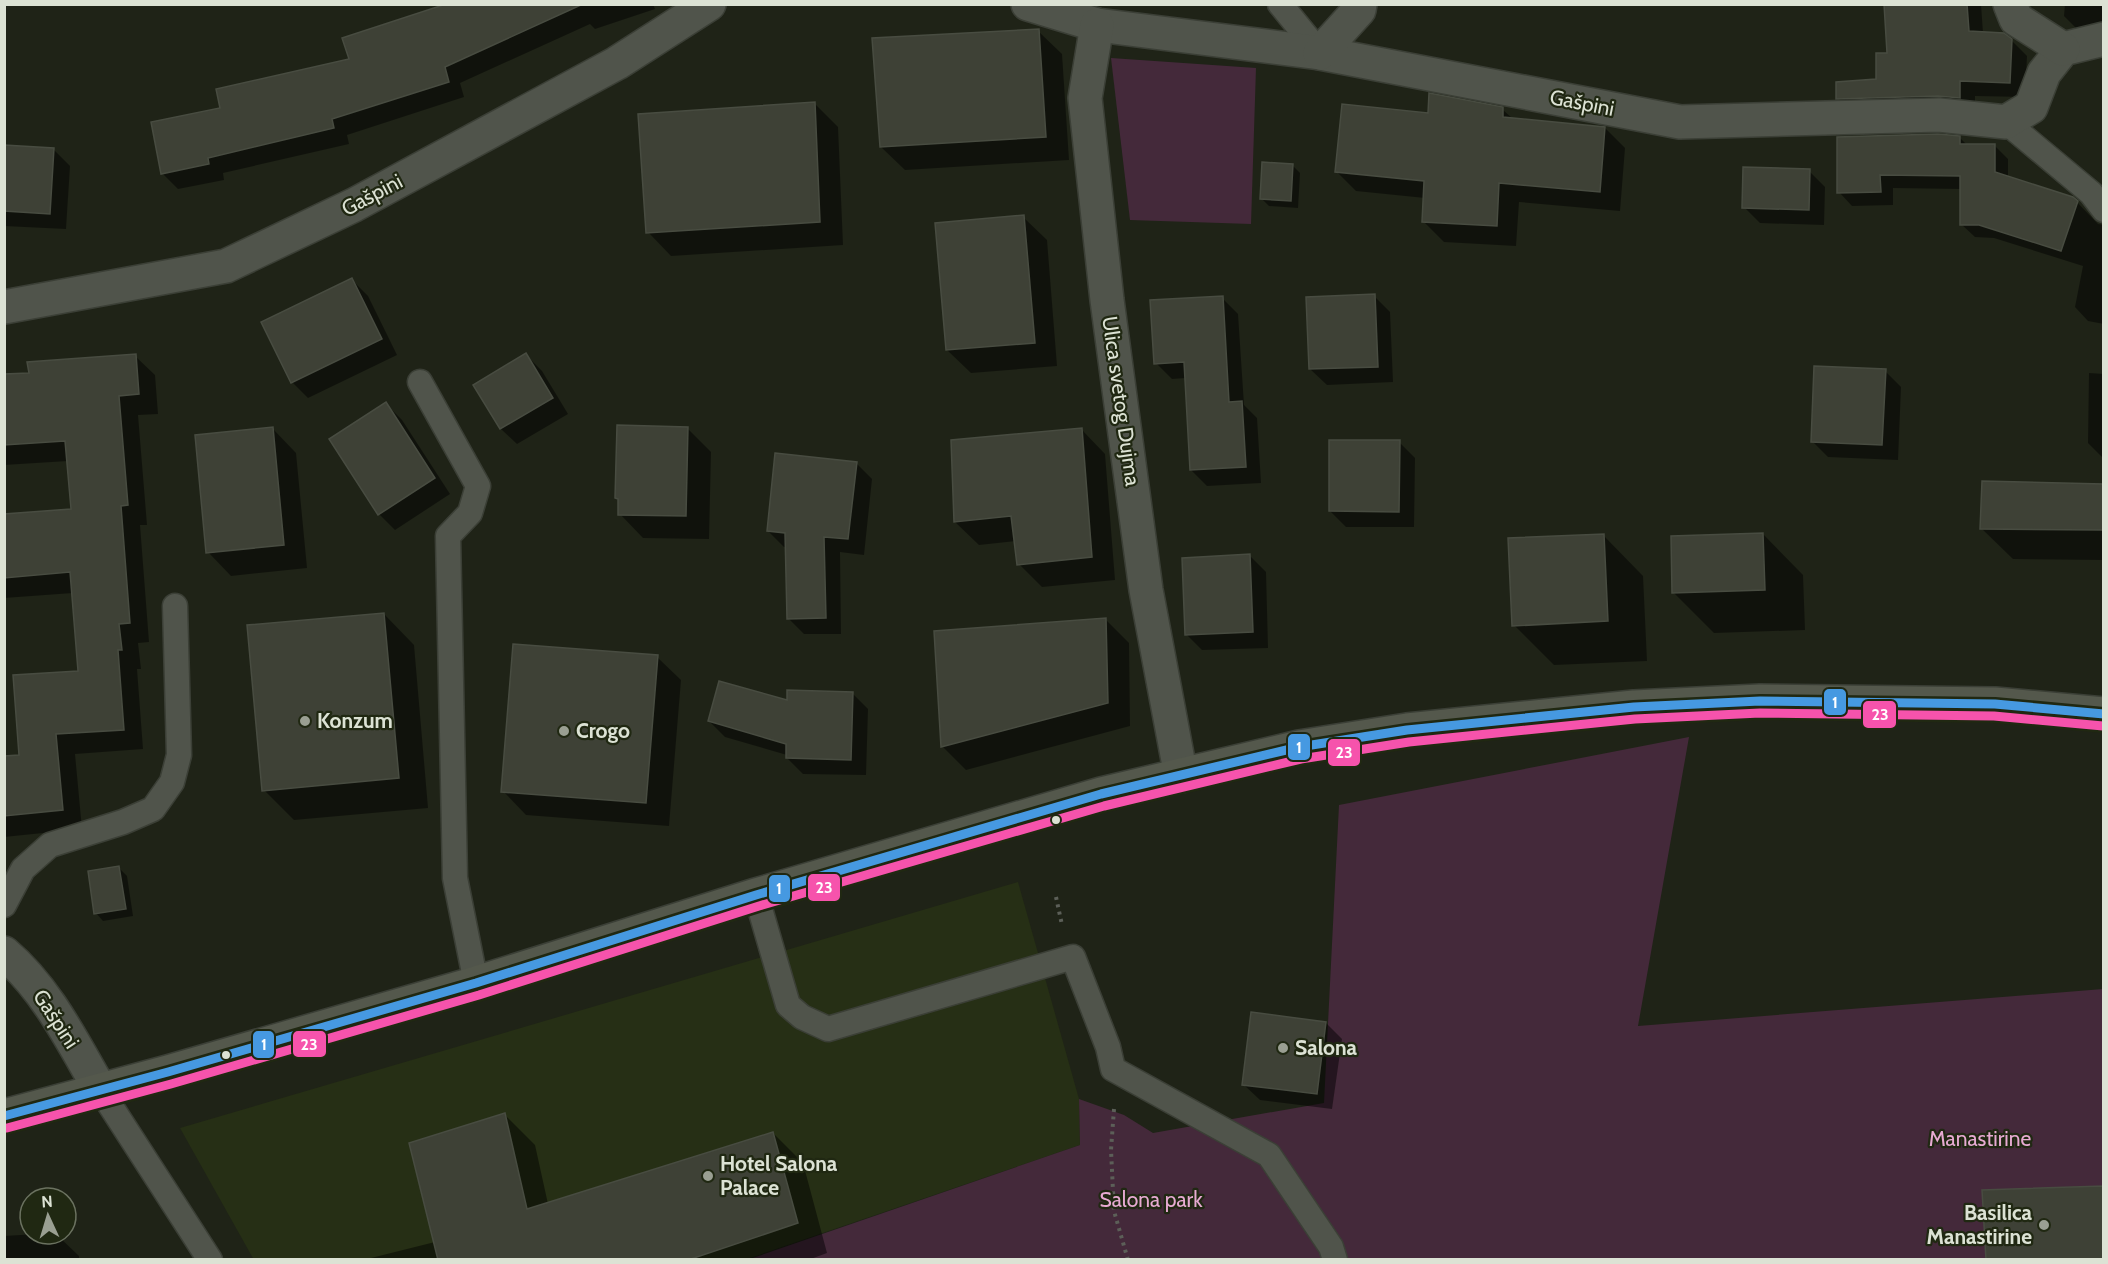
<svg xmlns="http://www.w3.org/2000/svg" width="2108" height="1264" font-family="Cabin,sans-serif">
	<rect width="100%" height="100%" fill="#1f2317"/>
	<polygon fill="#262f15" points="1018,882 1079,1099 1080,1145 747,1259 254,1260 180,1128"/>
	<g fill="#44293a">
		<polygon points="1111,58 1256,68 1251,224 1130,220"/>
		<polygon points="1689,737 1638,1026 2103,989 2103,1259 747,1260 1080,1145 1079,1099 1124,1115 1153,1133 1324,1103 1339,805"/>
	</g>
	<g fill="#0007">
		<polygon points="450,4 653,4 655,9 595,29 590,24 460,83 464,97 347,135 349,144 223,173 224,180 178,189 162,173 222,109 351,60"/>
		<polygon points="1885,4 1981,4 1983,33 2011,40 2027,56 2025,97 1975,96 1975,113 1853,114 1838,98 1878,80 1889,55"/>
		<polygon points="2065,4 2104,4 2104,38 2084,36 2064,16"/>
		<polygon points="1038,31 1062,54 1069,160 905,170 881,147"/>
		<polygon points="814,103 838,127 843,245 671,256 648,232"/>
		<polygon points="1502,109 1513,119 1605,128 1625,148 1620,211 1519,202 1516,246 1444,242 1424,222 1425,198 1356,191 1336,171 1429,115"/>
		<polygon points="1959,137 1967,145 1995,146 2008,159 2008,177 2073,198 2098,224 2104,225 2104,324 2088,321 2075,307 2083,266 1994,238 1975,237 1961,224 1961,189 1893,188 1893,205 1852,206 1839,192"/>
		<polygon points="4,147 54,150 70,166 66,229 4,226"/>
		<polygon points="1292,165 1300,173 1298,208 1269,206 1261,198"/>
		<polygon points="1809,171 1825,187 1824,225 1760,223 1744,207"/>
		<polygon points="1023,217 1047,240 1057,366 971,373 947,350"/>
		<polygon points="352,280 368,296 397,355 308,398 292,382"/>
		<polygon points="1374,296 1390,312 1393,382 1327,385 1310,369"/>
		<polygon points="1222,298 1238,314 1244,405 1257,418 1261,483 1207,486 1191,470 1186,378 1172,379 1156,363"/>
		<polygon points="526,355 542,371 568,414 517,444 501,429 475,385"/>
		<polygon points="135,356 155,375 158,414 138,415 147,525 140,525 149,642 138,643 141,669 137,669 143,749 75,754 82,829 4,837 4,758 20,756 80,672 73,593 4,598 4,516 72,510 68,461 4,465 4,376 30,374"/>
		<polygon points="1885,371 1901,387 1898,460 1828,457 1812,441"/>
		<polygon points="2089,373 2104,374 2104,459 2088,443"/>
		<polygon points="386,404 402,420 450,494 395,530 379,514"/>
		<polygon points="687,428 711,452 709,539 643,538 620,514 620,501 616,498"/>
		<polygon points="273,429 296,453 307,568 231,576 208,552"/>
		<polygon points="1082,430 1105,454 1115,580 1042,587 1019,564 1016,541 979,545 955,522"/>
		<polygon points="1399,442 1415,458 1414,527 1346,527 1330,511"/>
		<polygon points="856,463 872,479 864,555 840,552 841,634 804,634 788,618 787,547 784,547 768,531"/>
		<polygon points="1983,482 2104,486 2104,560 2013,559 1981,528"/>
		<polygon points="1763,534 1803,575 1805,630 1714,633 1674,593"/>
		<polygon points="1603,535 1643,576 1647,661 1554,665 1514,625"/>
		<polygon points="1250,556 1266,572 1268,648 1202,650 1186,634"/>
		<polygon points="384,614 414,645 428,808 294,820 264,790"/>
		<polygon points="1105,619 1129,643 1130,726 966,770 943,747 936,632"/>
		<polygon points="657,657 681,680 669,826 526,815 503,791"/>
		<polygon points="852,693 868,709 866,775 803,774 787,758 787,755 725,737 709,721 788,702"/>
		<polygon points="119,868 127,876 133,916 103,921 96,913"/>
		<polygon points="1326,1023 1342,1039 1332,1109 1260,1100 1243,1084"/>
		<polygon points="505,1115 535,1145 548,1204 773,1133 803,1163 827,1253 808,1260 363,1260 435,1242"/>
		<polygon points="2104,1187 2104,1260 1987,1260 1983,1192"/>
		<polygon points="37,1234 56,1234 79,1256 79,1260 4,1260 4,1236"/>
	</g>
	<g fill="#3e4136" stroke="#484c41" stroke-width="1.5">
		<polygon points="446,4 583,4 445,67 449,82 332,119 334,128 208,158 209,164 161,174 151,122 220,108 216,89 349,59 342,38"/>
		<polygon points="1884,4 1967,4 1969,31 2004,33 2012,39 2010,83 1960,81 1960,98 1938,96 1836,99 1836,82 1876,79 1876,53 1887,53"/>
		<polygon points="1039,29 1046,137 880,147 872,38"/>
		<polygon points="1429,93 1503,107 1503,117 1605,127 1600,192 1499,183 1497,226 1422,222 1424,181 1335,172 1342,104 1428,113"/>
		<polygon points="815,102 820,222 646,233 638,114"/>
		<polygon points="1938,134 1960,136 1960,144 1995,144 1995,172 2073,197 2078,201 2061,251 1979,225 1960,225 1960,176 1880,175 1881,192 1837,193 1837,137"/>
		<polygon points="4,145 54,148 50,214 4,211"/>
		<polygon points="1262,162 1293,164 1291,201 1260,199"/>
		<polygon points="1743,167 1810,169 1809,210 1742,208"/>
		<polygon points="1024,215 1035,343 946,350 935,223"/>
		<polygon points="352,278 382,339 291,383 261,322"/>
		<polygon points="1375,294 1378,367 1309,369 1306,297"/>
		<polygon points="1223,296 1229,402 1242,401 1246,467 1190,470 1184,362 1154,364 1150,300"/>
		<polygon points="526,353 553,398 500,429 473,385"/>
		<polygon points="136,354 139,394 119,396 128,505 121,506 130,623 119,624 122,650 118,650 124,730 56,734 63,810 4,816 4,756 19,755 13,675 78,671 70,572 4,578 4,514 71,509 65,441 4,445 4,374 29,373 27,362"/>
		<polygon points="1814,366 1886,369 1882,445 1811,442"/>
		<polygon points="386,402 435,478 378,515 329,439"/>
		<polygon points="617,425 688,427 686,516 618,515 618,499 615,498"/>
		<polygon points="273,427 284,545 206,553 195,435"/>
		<polygon points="1082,428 1092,557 1017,565 1011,516 954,522 951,440"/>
		<polygon points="1329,440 1400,440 1399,512 1329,511"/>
		<polygon points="775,453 857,462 848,539 824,537 826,618 787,619 785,533 767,531"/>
		<polygon points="1982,481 2103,484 2103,530 1980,529"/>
		<polygon points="1763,533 1765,590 1672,593 1671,536"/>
		<polygon points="1604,534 1608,621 1512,626 1508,538"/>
		<polygon points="1250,554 1253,632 1185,635 1182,558"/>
		<polygon points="384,613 399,778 262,791 247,625"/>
		<polygon points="1106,618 1108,703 941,747 934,631"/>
		<polygon points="513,644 658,655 646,803 501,792"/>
		<polygon points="719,681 787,700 787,690 853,692 851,760 786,758 786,744 708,721"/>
		<polygon points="119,866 126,909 94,914 88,871"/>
		<polygon points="1251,1012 1326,1022 1317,1094 1242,1085"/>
		<polygon points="505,1113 527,1209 773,1132 798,1223 688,1260 438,1260 409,1143"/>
		<polygon points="2103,1186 2103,1260 1986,1260 1982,1190"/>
	</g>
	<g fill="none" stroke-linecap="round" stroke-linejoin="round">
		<defs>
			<g id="lane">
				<polyline points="1280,4 1320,53"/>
				<polyline points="2006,122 2091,193 2104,210"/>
				<polyline points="420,382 478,486 470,513 448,536 455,878 476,983"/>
				<polyline points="756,895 788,1005 802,1017 828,1029 1073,957 1108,1047 1113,1069 1269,1155 1331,1247 1335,1260"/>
				<polyline points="4,905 23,869 50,845 123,822 153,809 172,782 179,755 175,606"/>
				<polyline points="101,1091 210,1260"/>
			</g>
			<g id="street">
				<polyline points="1028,4 1097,25 1320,53 1680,122 1939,115 2006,122 2031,107 2044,73 2063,49 2104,39"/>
				<polyline points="2010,4 2016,19 2063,49"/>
				<polyline points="1097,25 1085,98 1107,300 1146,590 1181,776"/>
				<polyline points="1320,53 1359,10 1360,4"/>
				<polyline points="4,307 226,266 354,205 617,63 709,4"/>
				<path d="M 4,953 C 47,989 73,1043 101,1091"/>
			</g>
			<polyline id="secondary" points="4,1116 168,1072 476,983 756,895 1101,794 1299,747 1407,730 1634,707 1760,701 1995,704 2104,714"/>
		</defs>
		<use href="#lane" stroke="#3b3f36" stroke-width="27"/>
		<use href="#street" stroke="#3b3f36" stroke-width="36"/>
		<use href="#secondary" stroke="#3b3f36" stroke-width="36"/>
		<g stroke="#5c5f58" stroke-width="4" stroke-dasharray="3 4.5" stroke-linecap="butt">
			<polyline points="1056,897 1062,925"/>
			<polyline points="1114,1109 1111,1150 1114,1211 1128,1260"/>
		</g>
		<use href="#lane" stroke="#50544b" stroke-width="24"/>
		<use href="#street" stroke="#50544b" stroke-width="33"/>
		<use href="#secondary" stroke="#54584c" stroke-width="33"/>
		<defs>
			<polyline id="bus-1" points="4,1116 168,1072 476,983 756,895 1101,794 1299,747 1407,730 1634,707 1760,701 1995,704 2104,714"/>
			<polyline id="bus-2" points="7,1128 171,1084 479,995 759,906 1104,806 1301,759 1409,742 1635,719 1760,713 1994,716 2103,726"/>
		</defs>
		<use href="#bus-1" stroke="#202812" stroke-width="14"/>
		<use href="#bus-2" stroke="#202812" stroke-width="14"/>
		<use href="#bus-1" stroke="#4699e1" stroke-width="9"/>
		<use href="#bus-2" stroke="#f653ac" stroke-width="9"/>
	</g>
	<g fill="#9a9f92" stroke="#202812" stroke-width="2">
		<circle cx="305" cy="721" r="6"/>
		<circle cx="564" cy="731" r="6"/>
		<circle cx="1283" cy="1048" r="6"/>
		<circle cx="708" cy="1176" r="6"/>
		<circle cx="2044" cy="1225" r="6"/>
	</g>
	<g fill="#dce2d4" stroke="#202812" stroke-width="2">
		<circle cx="1056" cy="820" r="5"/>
		<circle cx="226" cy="1055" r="5"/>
	</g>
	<g text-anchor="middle" stroke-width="4.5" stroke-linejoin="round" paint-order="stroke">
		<g font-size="21" fill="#dce2d4" stroke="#202812">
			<text transform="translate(1582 103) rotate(11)" y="7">Gašpini</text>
			<text transform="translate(372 195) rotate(-28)" y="7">Gašpini</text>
			<text transform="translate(1121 401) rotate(82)" y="7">Ulica svetog Dujma</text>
			<text transform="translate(56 1019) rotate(57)" y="7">Gašpini</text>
		</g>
		<g font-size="21" font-weight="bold" fill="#dce2d4" stroke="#202812" text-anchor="start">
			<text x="317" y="728">Konzum</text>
			<text x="576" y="738">Crogo</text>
			<text x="1295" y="1055">Salona</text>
			<text x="720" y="1171">Hotel Salona<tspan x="720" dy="24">Palace</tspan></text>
			<text x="2032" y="1220" text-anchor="end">Basilica<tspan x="2032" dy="24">Manastirine</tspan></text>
		</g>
		<g font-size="21" fill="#e7aad2" stroke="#202812">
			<text x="1980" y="1146">Manastirine</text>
			<text x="1151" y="1207">Salona park</text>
		</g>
	</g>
	<g stroke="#202812" stroke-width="2">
		<rect x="1823" y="688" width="24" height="28" rx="6" fill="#4699e1"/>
		<rect x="1862" y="700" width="35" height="29" rx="6" fill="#f653ac"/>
		<rect x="1287" y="733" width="24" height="28" rx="6" fill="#4699e1"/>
		<rect x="1327" y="738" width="34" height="29" rx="6" fill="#f653ac"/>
		<rect x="807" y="873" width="34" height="29" rx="6" fill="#f653ac"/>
		<rect x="768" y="874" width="23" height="29" rx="6" fill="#4699e1"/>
		<rect x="292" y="1030" width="35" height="28" rx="6" fill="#f653ac"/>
		<rect x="252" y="1030" width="23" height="29" rx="6" fill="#4699e1"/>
	</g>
	<g font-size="16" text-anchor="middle" font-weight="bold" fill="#fff">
		<text x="1835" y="708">1</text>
		<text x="1880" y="720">23</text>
		<text x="1299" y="753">1</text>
		<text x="1344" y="758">23</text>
		<text x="824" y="893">23</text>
		<text x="779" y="894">1</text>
		<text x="309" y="1050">23</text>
		<text x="264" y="1050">1</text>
	</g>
	<rect width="2108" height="1264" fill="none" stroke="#dce2d4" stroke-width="12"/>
	<g transform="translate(48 1216) rotate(356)"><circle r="28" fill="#202812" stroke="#6b7260" stroke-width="1.5"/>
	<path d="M0-4.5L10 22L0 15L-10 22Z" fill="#9a9f92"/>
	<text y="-9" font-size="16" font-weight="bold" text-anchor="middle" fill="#dce2d4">N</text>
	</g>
</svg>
